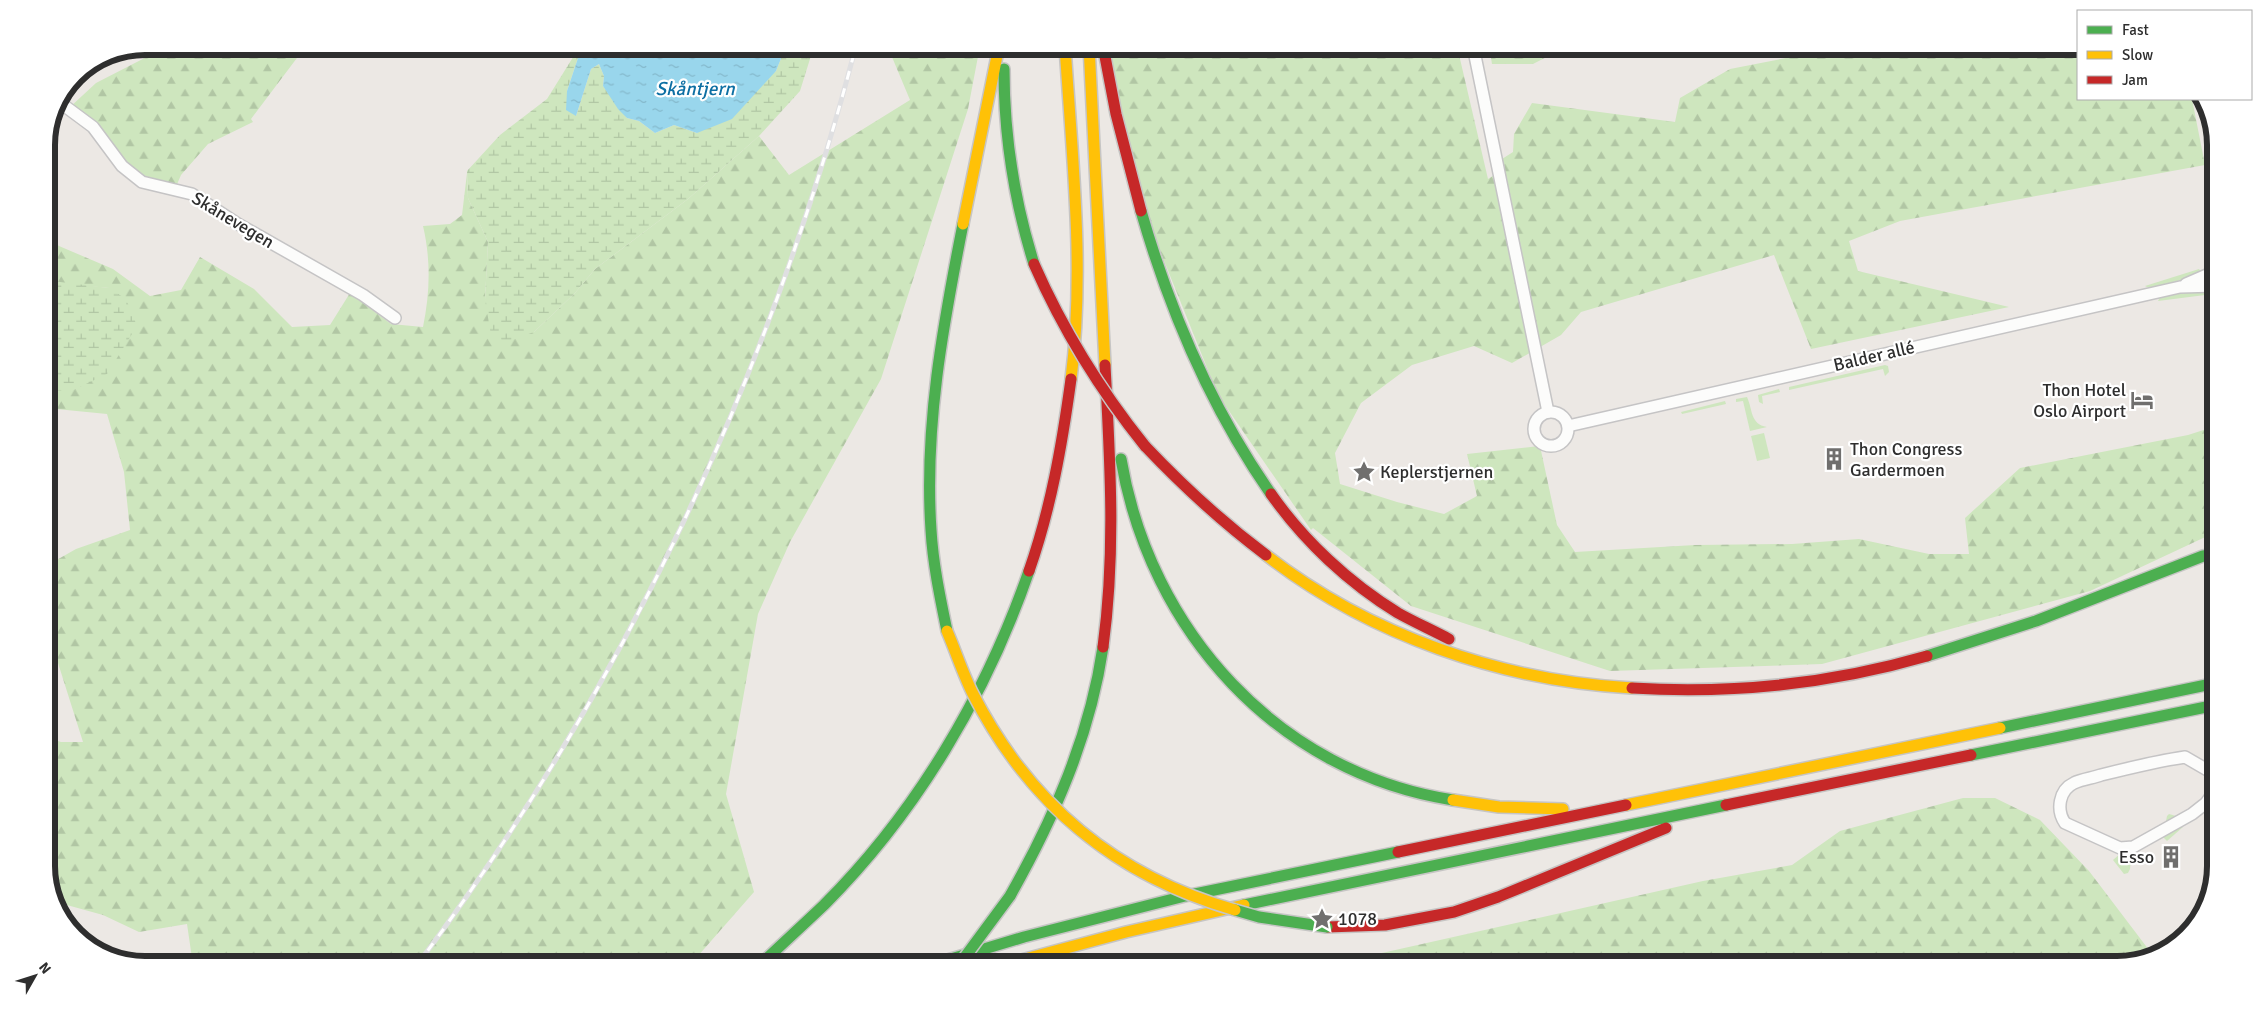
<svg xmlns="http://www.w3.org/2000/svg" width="2262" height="1011" font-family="Signika,sans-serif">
	<defs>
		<pattern id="forest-firs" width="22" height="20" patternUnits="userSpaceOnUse" patternTransform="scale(1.25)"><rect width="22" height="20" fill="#cee6be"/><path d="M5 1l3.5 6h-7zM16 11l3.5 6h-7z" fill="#b1c6a4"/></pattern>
		<pattern id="wetland-marsh" width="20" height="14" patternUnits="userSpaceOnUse" patternTransform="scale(1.25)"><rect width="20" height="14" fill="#cee6be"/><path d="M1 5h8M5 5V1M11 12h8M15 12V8" fill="none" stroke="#b1c6a4"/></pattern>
		<pattern id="water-ripples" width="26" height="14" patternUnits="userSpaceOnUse" patternTransform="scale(1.25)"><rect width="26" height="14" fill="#99d6ec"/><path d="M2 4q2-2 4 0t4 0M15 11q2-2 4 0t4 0" fill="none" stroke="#84b8cb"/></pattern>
	</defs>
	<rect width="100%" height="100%" fill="#ece8e4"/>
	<g fill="#cee6be">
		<polygon points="2201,99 2216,139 2216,168"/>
		<polygon points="2199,269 2201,272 2181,280 2149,288 2145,286"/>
		<polygon points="2197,291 2205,291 2205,295 2158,301 2160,297"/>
		<polygon points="1885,365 1888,366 1889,372 1885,376 1883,369 1789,390 1789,387"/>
		<polygon points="1779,389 1780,392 1762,396 1763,404 1759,402 1758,395"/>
		<path d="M 1747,397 C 1753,410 1750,424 1767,427 L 1750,431 L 1743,401 L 1736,402 L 1736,399 Z"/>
		<polygon points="1725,401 1726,404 1682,414 1681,412"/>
		<polygon points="1764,433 1770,458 1757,461 1751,436"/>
		<polygon points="2169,814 2176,816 2183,827 2167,841 2163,837 2167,816"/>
		<polygon points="2129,846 2132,848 2130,869 2128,873 2124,874 2113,860"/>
	</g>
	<g fill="url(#forest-firs)">
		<polygon points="168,46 306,46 251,119 253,122 208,144 181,175 175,189 129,174 69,108 96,83"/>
		<path d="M 895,46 L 980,46 L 968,109 L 881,379 L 790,542 L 758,614 L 726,794 L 754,892 L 690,965 L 193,965 L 187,924 L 139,932 L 103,915 L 56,902 L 46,873 L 46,737 L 61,742 L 83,742 L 46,625 L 46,566 L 76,549 L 130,530 L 124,472 L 107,414 L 46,408 L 46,391 L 71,391 L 109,288 L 46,282 L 46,236 L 59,246 L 113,269 L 150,296 L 181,290 L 200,257 L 254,289 L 292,327 L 330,325 L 350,293 L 391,324 L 423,327 C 430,293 431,260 423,226 L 450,224 L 462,215 L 467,173 L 468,198 L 488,242 L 485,300 L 534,332 L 575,293 L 595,269 L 688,199 L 759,136 L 789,175 L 910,100 L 892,57 Z"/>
		<polygon points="1107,46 1457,46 1488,179 1505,168 1502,159 1513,152 1514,134 1532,103 1675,122 1680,98 1730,69 1801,55 1798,46 2078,46 2078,99 2192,99 2205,165 1900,221 1849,241 1858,271 2009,307 1811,349 1774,255 1581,312 1561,335 1512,363 1474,346 1412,365 1361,403 1335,453 1340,484 1397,502 1444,514 1477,496 1467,454 1540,446 1557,525 1575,552 1695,545 1792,544 1859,539 1929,554 1969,554 1965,518 2020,468 2188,435 2216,426 2216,532 2090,591 1822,664 1610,671 1411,606 1313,528 1311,530 1218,395 1146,216"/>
		<polygon points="1489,46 1568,46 1533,64 1492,64"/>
		<polygon points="1963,798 1995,798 2040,820 2089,871 2152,954 2117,965 1261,965 1364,957 1703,881 1792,865 1840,831"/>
	</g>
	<g fill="url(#wetland-marsh)">
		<polygon points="580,46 582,46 567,91 576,116 591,69 599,64 604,76 603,86 627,118 639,121 655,133 674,125 697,133 776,71 786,46 814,46 800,91 759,136 688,199 595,269 575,293 534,332 506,342 491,335 485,300 488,242 468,198 467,171 500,135 547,99"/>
		<polygon points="52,281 109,288 126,299 137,326 107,374 71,391 46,391 46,282"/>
	</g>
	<polygon fill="url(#water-ripples)" points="582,46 786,46 776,71 732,119 697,133 674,125 655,133 639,121 627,118 618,109 603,86 604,76 599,64 591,69 576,116 566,110 567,91"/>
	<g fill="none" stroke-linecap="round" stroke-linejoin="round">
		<defs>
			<g id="street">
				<polyline points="1473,46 1548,412"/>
				<polyline points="58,101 93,127 122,166 142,182 192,194 238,224 363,295 395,318"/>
				<polyline points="2186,284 2216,271"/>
				<circle cx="1551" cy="429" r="17"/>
				<polyline points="1568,426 2180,287 2216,286"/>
				<path d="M 2216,775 L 2185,757 C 2157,761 2129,768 2101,775 C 2093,778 2082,779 2074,783 C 2059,790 2056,810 2065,823 L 2120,848 L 2133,847 L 2192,814 L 2206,803 L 2216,789"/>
			</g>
			<g id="fast">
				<path d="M 1004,69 C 1004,136 1014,200 1034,264"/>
				<path d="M 1141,211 C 1170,312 1211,408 1271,494"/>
				<path d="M 1121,459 C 1150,631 1278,773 1453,800"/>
				<path d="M 947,631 C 940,597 933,564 931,530 C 924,427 943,325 963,224"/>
				<polyline points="1927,656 2036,621 2203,556 2216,554"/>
				<polyline points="2000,728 2216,683"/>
				<polyline points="1971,755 2216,705"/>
				<path d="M 1010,896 C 1054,818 1090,736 1103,647"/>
				<polyline points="1244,905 1726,805"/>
				<path d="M 760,965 C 781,945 803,925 824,905 C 917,812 986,695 1029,571"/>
				<polyline points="931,965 1024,937 1185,896 1398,852"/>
			</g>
			<g id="slow">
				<path d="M 1065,46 C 1072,156 1085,270 1071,379"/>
				<polyline points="1089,46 1105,365"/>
				<polyline points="963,224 999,46"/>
				<path d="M 1266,555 C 1369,635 1502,681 1632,688"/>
				<polyline points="1453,800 1499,807 1563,809"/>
				<polyline points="1626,805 2000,728"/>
				<polyline points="1003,965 1126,932 1244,905"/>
			</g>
			<g id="jam">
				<polyline points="1103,46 1116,114 1141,211"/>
				<path d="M 1145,446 C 1183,486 1222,522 1266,555"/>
				<path d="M 1271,494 C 1304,541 1349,583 1398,613 C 1414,622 1432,630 1449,639"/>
				<path d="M 1029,571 C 1051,508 1062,445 1071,379"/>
				<path d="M 1103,647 C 1116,551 1110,461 1105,365"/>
				<path d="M 1632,688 C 1731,694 1831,684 1927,656"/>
				<polyline points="1726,805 1971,755"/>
				<polyline points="1398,852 1626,805"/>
				<polyline points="1327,927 1385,925 1454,912 1498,897 1666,828"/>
			</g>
		</defs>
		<use href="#street" stroke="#c5c4c5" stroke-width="14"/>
		<use href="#fast" stroke="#c6c5c4" stroke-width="14"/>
		<use href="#slow" stroke="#c6c5c4" stroke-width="14"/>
		<use href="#jam" stroke="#c6c5c4" stroke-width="14"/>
		<use href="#street" stroke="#fcfcfb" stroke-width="11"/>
		<use href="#fast" stroke="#4caf50" stroke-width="11"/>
		<use href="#slow" stroke="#ffc107" stroke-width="11"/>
		<use href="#jam" stroke="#c62828" stroke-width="11"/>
		<defs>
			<path id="rail" d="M 417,965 C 622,692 770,376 856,46"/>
		</defs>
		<use href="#rail" stroke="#dfdfe1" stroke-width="5"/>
		<use href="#rail" stroke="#fff" stroke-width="3" stroke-dasharray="9" stroke-linecap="butt"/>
		<defs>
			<g id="fast-bridge">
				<polyline points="1235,910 1259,917 1327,927"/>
				<polyline points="959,965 1010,896"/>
			</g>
			<path id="slow-bridge" d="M 947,631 C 956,652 963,674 973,694 C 1030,805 1116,876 1235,910"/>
			<path id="jam-bridge" d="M 1034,264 C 1063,330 1100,390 1145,446"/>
		</defs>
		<use href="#fast-bridge" stroke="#c6c5c4" stroke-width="14" stroke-linecap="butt"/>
		<use href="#slow-bridge" stroke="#c6c5c4" stroke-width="14" stroke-linecap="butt"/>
		<use href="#jam-bridge" stroke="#c6c5c4" stroke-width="14" stroke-linecap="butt"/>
		<use href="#fast-bridge" stroke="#4caf50" stroke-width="11"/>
		<use href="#slow-bridge" stroke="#ffc107" stroke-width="11"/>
		<use href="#jam-bridge" stroke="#c62828" stroke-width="11"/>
	</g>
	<defs>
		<symbol id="hotel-bare" viewBox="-9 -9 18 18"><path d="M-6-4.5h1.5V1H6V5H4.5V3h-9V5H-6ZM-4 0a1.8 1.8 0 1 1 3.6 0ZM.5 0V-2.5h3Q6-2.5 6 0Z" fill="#706f6e" stroke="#fff" stroke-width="2.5" paint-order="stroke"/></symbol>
		<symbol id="building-bare" viewBox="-9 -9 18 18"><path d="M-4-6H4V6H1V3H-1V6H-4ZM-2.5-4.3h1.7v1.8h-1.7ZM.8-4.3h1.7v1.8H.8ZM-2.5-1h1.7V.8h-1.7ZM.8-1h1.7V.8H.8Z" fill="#706f6e" stroke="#fff" stroke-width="2.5" paint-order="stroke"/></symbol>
		<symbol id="sight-bare" viewBox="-9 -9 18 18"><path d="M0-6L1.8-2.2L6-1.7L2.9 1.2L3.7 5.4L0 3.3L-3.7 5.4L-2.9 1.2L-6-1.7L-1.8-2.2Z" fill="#706f6e" stroke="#fff" stroke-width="2.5" paint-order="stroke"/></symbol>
	</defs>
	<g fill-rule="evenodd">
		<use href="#hotel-bare" x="2126" y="384" width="32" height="32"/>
		<use href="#building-bare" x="1818" y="443" width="32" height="32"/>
		<use href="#sight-bare" x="1348" y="456" width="32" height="32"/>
		<use href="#building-bare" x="2155" y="841" width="32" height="32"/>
		<use href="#sight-bare" x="1306" y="903" width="32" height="32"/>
	</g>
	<g text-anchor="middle" stroke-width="4.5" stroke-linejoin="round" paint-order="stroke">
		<g font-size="18" fill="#2e2e2e" stroke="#fff">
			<text transform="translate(233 220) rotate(31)" y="6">Skånevegen</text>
			<text transform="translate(1874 356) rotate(-13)" y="6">Balder allé</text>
		</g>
		<g font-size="18" fill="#2e2e2e" stroke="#fff" text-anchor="start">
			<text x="2126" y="396" text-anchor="end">Thon Hotel<tspan x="2126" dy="21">Oslo Airport</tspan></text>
			<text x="1850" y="455">Thon Congress<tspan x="1850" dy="21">Gardermoen</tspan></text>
			<text x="1380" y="478">Keplerstjernen</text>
			<text x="2154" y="863" text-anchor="end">Esso</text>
			<text x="1338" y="925">1078</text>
		</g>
		<g font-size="19" font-style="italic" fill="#0d6fa3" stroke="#fff">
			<text x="695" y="95">Skåntjern</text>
		</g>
	</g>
	<path d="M0 0H2262V1011H0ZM145 55H2117A90 90 0 0 1 2207 145V866A90 90 0 0 1 2117 956H145A90 90 0 0 1 55 866V145A90 90 0 0 1 145 55Z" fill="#fff" fill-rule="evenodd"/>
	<path fill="none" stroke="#2e2e2e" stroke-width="6" d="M145 55H2117A90 90 0 0 1 2207 145V866A90 90 0 0 1 2117 956H145A90 90 0 0 1 55 866V145A90 90 0 0 1 145 55Z"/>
	<rect x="2077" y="10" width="175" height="90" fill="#ffffff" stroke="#ababab"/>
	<rect x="2087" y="26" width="25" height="8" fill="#4caf50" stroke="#ababab"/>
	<text x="2122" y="35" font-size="15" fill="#2e2e2e">Fast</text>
	<rect x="2087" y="51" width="25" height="8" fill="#ffc107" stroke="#ababab"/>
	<text x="2122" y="60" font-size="15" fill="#2e2e2e">Slow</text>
	<rect x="2087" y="76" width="25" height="8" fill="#c62828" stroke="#ababab"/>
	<text x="2122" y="85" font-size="15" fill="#2e2e2e">Jam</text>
	<g transform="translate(35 976) rotate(51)" stroke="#ffffff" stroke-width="4" paint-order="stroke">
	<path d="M0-4L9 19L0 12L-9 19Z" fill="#2e2e2e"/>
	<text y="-8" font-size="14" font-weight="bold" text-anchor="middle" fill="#2e2e2e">N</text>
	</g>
</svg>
